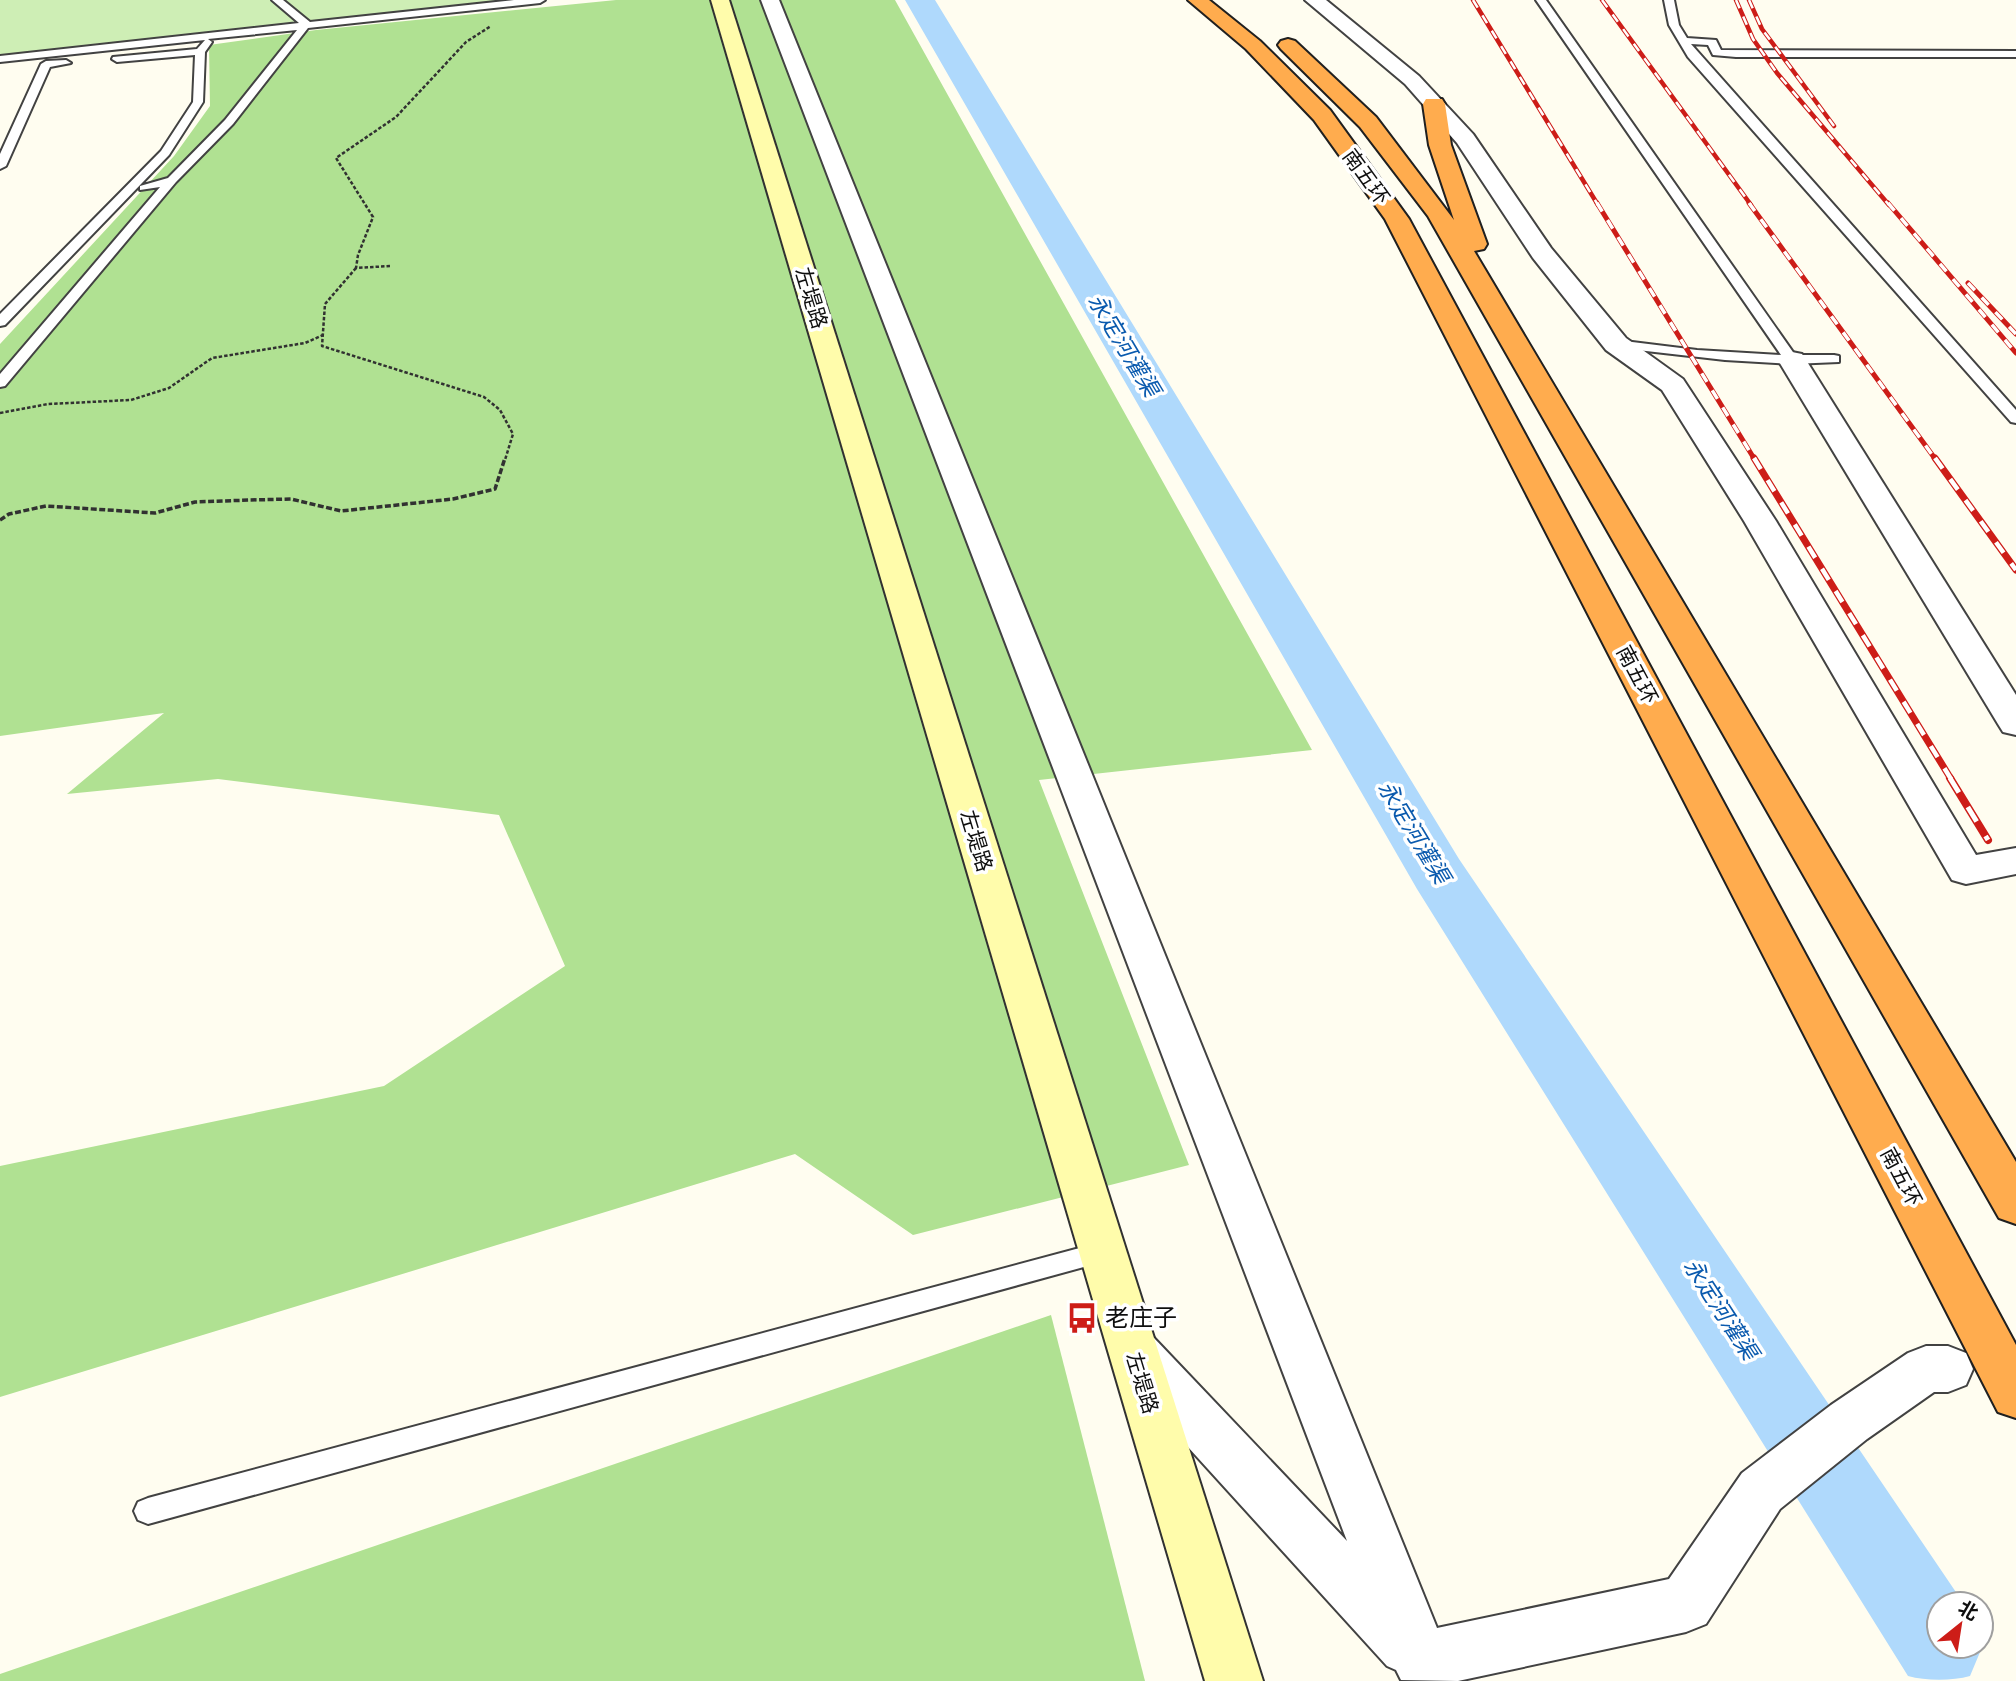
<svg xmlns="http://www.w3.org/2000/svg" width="2016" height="1681" font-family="'Playfair Display','Noto Sans SC',serif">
	<rect width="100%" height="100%" fill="#fffdf0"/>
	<polygon fill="#ceeeb5" points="0,0 544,0 0,60"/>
	<g fill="#b0e192">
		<polygon points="616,0 895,0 1312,750 1039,780 1189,1165 913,1235 795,1154 0,1397 0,1166 384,1086 565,966 499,815 218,779 67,794 164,713 0,736 0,344 174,156 210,106 209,45 316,30"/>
		<polygon points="1051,1315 1145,1681 0,1681 0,1674"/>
	</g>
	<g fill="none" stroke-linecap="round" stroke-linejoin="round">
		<path fill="#afd9fc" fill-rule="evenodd" d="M 905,0 L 935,0 L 1459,859 L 1964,1604 L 1939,1604 L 1939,1646 L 1981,1646 L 1981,1639 L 1983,1645 L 1970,1676 C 1952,1681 1926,1681 1908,1676 L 1417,889 Z"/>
		<defs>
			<g id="lane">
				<polygon points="272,0 283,0 310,22 514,0 545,0 540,3 308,28 233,124 176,182 5,386 0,387 0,374 160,187 140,190 140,186 168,178 225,120 297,30 208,39 212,42 205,52 203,102 169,155 5,325 0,326 0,314 161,151 193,102 195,55 117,62 112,59 113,57 197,49 205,40 0,62 0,56 299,23"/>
				<polygon points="1536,0 1546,0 1795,355 1834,355 1839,356 1839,362 1792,364 1725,360 1611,347 1611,341 1616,340 1697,350 1781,355"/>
				<polygon points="1664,0 1674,0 1679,25 1687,38 1716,40 1721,50 2016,51 2016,57 1736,57 1713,55 1708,45 1691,44 2016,410 2016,423 2011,422 1688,57 1669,25"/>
				<polygon points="46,61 66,60 71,63 50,67 6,166 0,169 0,154 41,64"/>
				<polygon points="1102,1242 1111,1245 1114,1252 1111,1259 1102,1262 148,1524 138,1520 134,1511 138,1502 148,1498"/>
			</g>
			<g id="street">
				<polygon points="761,0 779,0 1437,1628 1669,1579 1742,1473 1831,1405 1908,1353 1926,1346 1948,1346 1966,1353 1973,1369 1966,1385 1948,1392 1934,1392 1867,1439 1780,1509 1706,1624 1686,1632 1458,1681 1401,1680 1396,1670 1387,1666 1118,1370 1111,1354 1118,1338 1136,1331 1154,1338 1347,1541"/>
				<polygon points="1305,0 1326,0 1419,76 1473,134 1551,248 1626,338 1683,379 1776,521 1976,855 2016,848 2016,874 1966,884 1952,880 1744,521 1662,390 1606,350 1533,258 1457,143 1405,84"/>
				<polygon points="1792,352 1802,354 1806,360 2016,695 2016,735 2003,732 1998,724 1778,360 1782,354"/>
			</g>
			<polygon id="secondary" points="711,0 729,0 1263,1681 1205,1681"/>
			<g id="highway">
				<polygon points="1188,0 1209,0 1260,41 1330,110 1409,219 2016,1345 2016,1418 1998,1412 1385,219 1314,120 1246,49"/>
				<polygon points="1288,39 1295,41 1376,117 1454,220 1429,145 1423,104 1426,99 1442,99 1445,104 1451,145 1487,244 1484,249 1474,251 2016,1162 2016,1224 1999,1218 1428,216 1360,127 1281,49 1278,45 1281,41"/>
			</g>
		</defs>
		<use href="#lane" stroke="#424242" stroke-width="4"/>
		<use href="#street" stroke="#424242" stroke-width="4"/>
		<use href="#secondary" stroke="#313131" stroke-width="4"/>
		<use href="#highway" stroke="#202020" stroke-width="4"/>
		<g stroke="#313131" stroke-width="2.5" stroke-dasharray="3.5 2" stroke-linecap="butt">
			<polyline points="390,266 356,268 358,255 373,217 336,158 396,117 466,42 491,26"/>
			<polyline points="356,268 325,304 322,346 484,397 500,410 513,434 505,460"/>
			<polyline points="0,413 48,404 131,400 169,388 212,358 305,343 323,335"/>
		</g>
		<polyline stroke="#313131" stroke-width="3.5" stroke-dasharray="6 2.5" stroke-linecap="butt" points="0,520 9,514 46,506 155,513 195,502 250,500 291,499 341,511 453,499 495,489 505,458"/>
		<use href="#lane" fill="#fff" fill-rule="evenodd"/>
		<use href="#street" fill="#fff" fill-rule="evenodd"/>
		<use href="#secondary" fill="#fffcab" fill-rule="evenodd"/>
		<use href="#highway" fill="#ffac4e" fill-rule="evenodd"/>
		<defs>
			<g id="rail-far3">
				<polyline points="1473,0 1598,205"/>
				<polyline points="1602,0 1751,205"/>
				<polyline points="1736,0 1753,39 1777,73 1889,205"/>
				<polyline points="1749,0 1762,29 1834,126"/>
			</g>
			<g id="rail-far2">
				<polyline points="1597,203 1755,460"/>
				<polyline points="1749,203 1936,460"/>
				<polyline points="1888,203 2016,353"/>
				<polyline points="1968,283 2016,334"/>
			</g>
			<g id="rail-far1">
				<polyline points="1754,458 1951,779"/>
				<polyline points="1935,458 2016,570"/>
			</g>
			<polyline id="rail" points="1950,778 1988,840"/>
		</defs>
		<use href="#rail-far3" stroke="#cd1d18" stroke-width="4.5"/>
		<use href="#rail-far2" stroke="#cd1d18" stroke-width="5"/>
		<use href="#rail-far1" stroke="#cd1d18" stroke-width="7"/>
		<use href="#rail" stroke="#cd1d18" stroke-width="8"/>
		<use href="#rail-far3" stroke="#fff" stroke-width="2.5" stroke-dasharray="9" stroke-linecap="butt"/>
		<use href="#rail-far2" stroke="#fff" stroke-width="3.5" stroke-dasharray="10" stroke-linecap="butt"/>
		<use href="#rail-far1" stroke="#fff" stroke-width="4.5" stroke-dasharray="13" stroke-linecap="butt"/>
		<use href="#rail" stroke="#fff" stroke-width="5" stroke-dasharray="17" stroke-linecap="butt"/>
	</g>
	<defs>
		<symbol id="bus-bare" viewBox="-9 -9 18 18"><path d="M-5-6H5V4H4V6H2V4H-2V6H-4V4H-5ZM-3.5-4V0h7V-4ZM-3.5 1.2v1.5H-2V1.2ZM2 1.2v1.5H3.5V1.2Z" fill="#cd1d18" stroke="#fff" stroke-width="2.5" paint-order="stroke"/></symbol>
	</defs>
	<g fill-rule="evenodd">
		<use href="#bus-bare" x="1060" y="1296" width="44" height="44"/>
	</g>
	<g text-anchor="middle" stroke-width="7" stroke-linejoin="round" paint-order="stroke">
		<g font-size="21" fill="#0f0f0f" stroke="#fff">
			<text transform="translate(1366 177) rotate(54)" y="7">南五环</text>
			<text transform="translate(811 298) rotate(73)" y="7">左堤路</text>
			<text transform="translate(1637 675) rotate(62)" y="7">南五环</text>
			<text transform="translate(976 841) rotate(73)" y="7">左堤路</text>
			<text transform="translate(1901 1177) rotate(62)" y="7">南五环</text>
			<text transform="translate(1142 1383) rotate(73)" y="7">左堤路</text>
		</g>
		<g font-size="23" font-style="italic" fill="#0a5aae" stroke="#fff">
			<text transform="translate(1124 345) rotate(59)" y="8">永定河灌渠</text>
			<text transform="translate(1414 832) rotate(59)" y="8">永定河灌渠</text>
			<text transform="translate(1721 1309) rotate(57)" y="8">永定河灌渠</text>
		</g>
		<g font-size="24" fill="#0f0f0f" stroke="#fff" text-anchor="start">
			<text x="1105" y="1326">老庄子</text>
		</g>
	</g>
	<g transform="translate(1960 1625) rotate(30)"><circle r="33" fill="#ffffff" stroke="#9f9f9f" stroke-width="2"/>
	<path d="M0-5L12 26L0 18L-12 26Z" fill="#cd1d18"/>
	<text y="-10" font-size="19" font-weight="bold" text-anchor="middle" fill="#0f0f0f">北</text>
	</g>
</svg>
